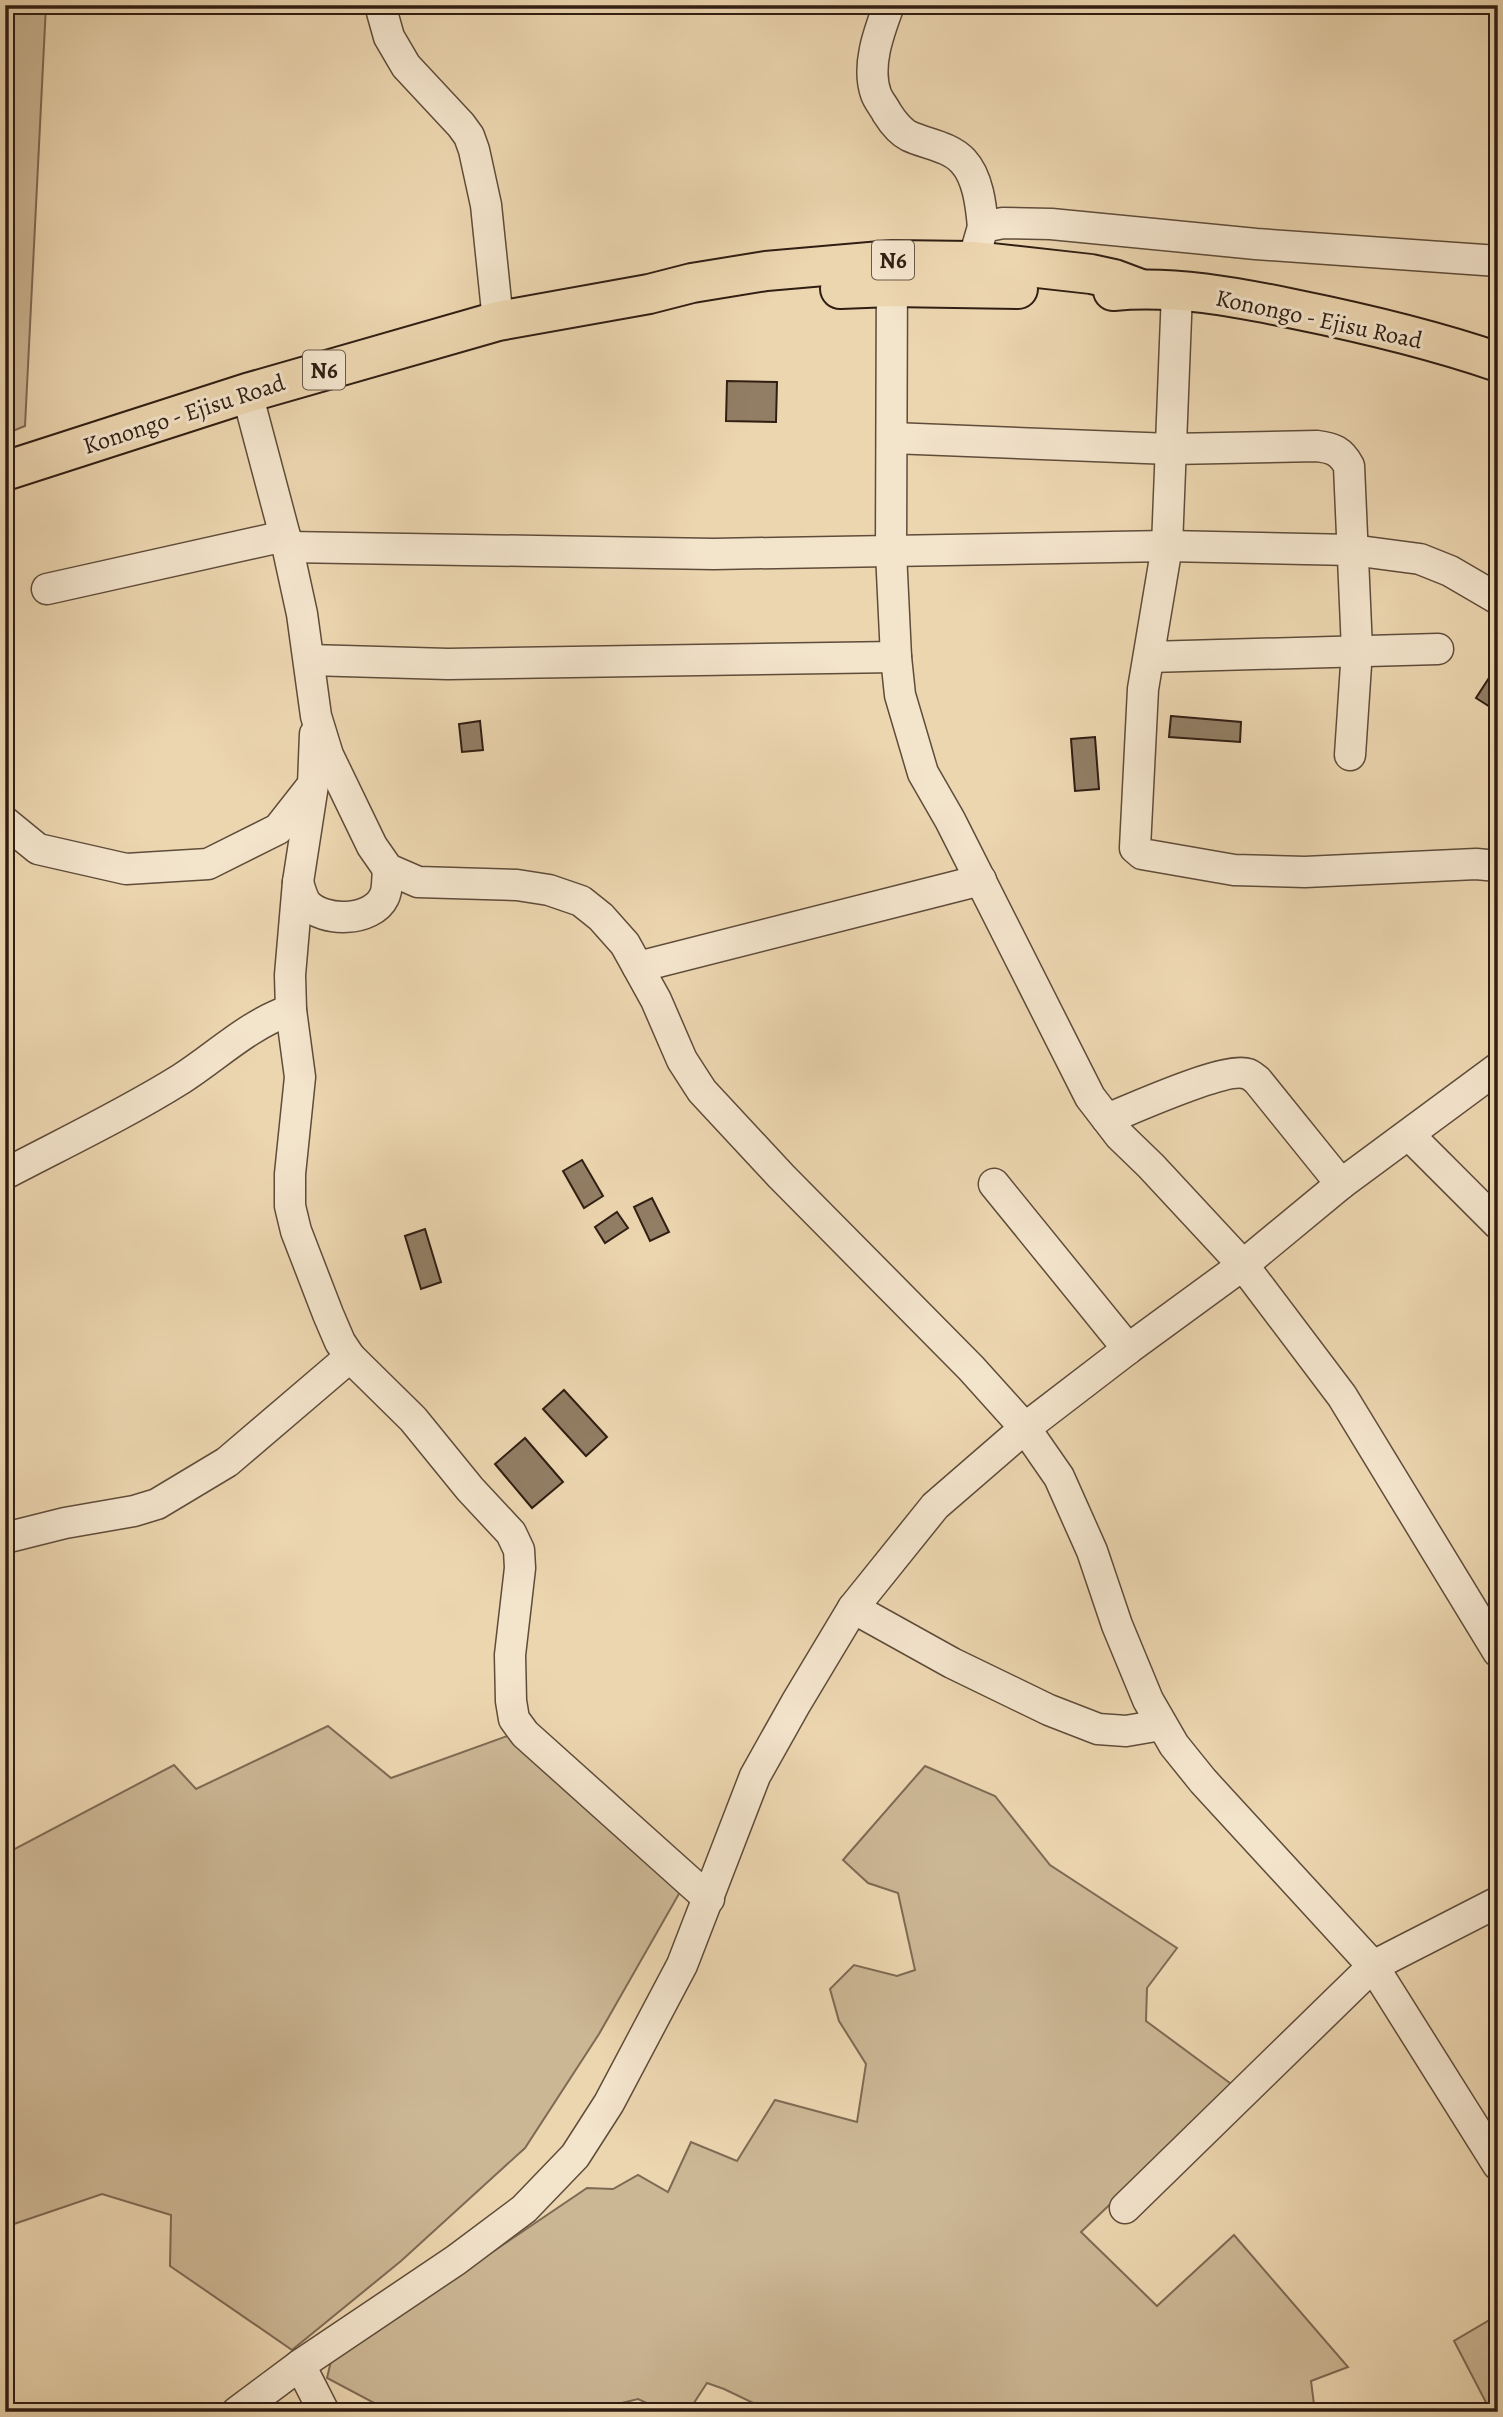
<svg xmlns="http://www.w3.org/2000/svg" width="1503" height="2417" font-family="Alegreya,serif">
	<rect width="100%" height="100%" fill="#ecd6b0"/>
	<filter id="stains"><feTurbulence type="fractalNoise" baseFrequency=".00286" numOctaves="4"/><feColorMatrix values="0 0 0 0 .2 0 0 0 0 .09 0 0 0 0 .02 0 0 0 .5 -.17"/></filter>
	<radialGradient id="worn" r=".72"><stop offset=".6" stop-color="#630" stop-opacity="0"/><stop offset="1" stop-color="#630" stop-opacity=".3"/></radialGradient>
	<g fill="#ccb795" stroke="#7e6a54" stroke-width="2">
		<polygon points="5,5 46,5 25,426 5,434"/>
		<polygon points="328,1726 391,1778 510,1735 684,1885 599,2034 525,2148 401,2261 292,2350 170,2266 171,2215 102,2194 5,2227 5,1854 174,1765 196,1789"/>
		<polygon points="925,1766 995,1796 1050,1865 1177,1948 1147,1988 1146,2021 1234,2086 1081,2232 1157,2306 1234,2235 1348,2367 1311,2381 1315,2412 772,2412 724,2389 707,2383 688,2412 667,2412 638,2399 584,2412 391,2412 327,2378 331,2361 587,2188 613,2189 638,2175 668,2192 691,2142 737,2161 775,2100 857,2122 866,2064 839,2021 830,1989 854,1965 897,1976 915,1970 898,1893 868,1883 843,1860"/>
		<polygon points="1498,2315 1498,2412 1491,2412 1454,2341"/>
	</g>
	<g fill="#927e65" stroke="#301e13" stroke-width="2">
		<polygon points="727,381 777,382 776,422 726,421"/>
		<polygon points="1489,678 1498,684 1498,712 1476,698"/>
		<polygon points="1171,716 1241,722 1240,742 1169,737"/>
		<polygon points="480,721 483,750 462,752 459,724"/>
		<polygon points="1095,737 1099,789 1075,791 1071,739"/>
		<polygon points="582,1160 603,1196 584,1208 563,1171"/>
		<polygon points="652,1198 669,1232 650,1241 634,1207"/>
		<polygon points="617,1212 628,1228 605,1243 595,1227"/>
		<polygon points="425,1229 441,1282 421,1289 405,1236"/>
		<polygon points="564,1390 607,1437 586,1456 543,1409"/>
		<polygon points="525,1438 563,1482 532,1508 495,1464"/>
	</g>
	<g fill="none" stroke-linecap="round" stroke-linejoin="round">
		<defs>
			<g id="minor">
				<polyline points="380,5 389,37 406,66 461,125 469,136 474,150 486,205 498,321"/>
				<path d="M 889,5 C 879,32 866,66 876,94 C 878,100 884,107 887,113 C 892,121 901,132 909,136 C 926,144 949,146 963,161 C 978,177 981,205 983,227"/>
				<polyline points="973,261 983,227 1003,223 1051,224 1256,244 1498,261"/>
				<polyline points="892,265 891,552 896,657 900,695 923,773 950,820 1090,1097 1120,1136 1151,1166 1243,1265 1342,1396 1498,1652"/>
				<polyline points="1177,292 1167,546 1143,689 1135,848 1142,854 1234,870 1305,872 1476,864 1498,866"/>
				<polyline points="247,393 285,536 302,614 316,716 328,755 372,846 388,869 418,882 517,885 549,890 581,901 601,917 625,944 656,1000 682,1060 702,1091 781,1176 971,1368 1025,1428 1059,1477 1092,1551 1117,1625 1148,1700 1174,1745 1203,1781 1373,1966 1498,2165"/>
				<path d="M 892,438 L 1171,449 L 1317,446 C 1333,448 1341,451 1349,466 L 1357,650 L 1350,755"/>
				<polyline points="288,547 714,554 1167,546 1352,550 1420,559 1450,571 1498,599"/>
				<polyline points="47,589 285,536"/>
				<polyline points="1149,657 1438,649"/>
				<polyline points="309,660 448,664 896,657"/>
				<polyline points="5,822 38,849 126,869 208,864 278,829 311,787"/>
				<path d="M 298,882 C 300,889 302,897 306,903 C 323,923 372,922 384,897 C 388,890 387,877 388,869"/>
				<polyline points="638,967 981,880"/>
				<path d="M 1107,1119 C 1132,1109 1226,1066 1248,1074 C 1251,1075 1254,1078 1257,1080 L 1341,1184"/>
				<polyline points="1409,1135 1498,1224"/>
				<path d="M 5,1174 C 64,1143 125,1114 181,1079 C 217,1056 249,1024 291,1010"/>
				<polyline points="994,1184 1128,1349"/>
				<polyline points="350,1357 413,1419 470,1489 511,1533 519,1550 520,1568 510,1655 511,1701 514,1719 525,1734 709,1899"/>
				<polyline points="5,1538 65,1523 134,1511 157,1504 227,1462 350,1357 340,1342 328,1314 296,1231 290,1206 290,1174 300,1077 291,1010 290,975 298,882 313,785 315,734"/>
				<polyline points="853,1608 952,1663 1049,1710 1098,1729 1126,1731 1161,1725"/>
				<polyline points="1125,2208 1373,1966 1498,1902"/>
				<polyline points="300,2365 324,2412"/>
				<polyline points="237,2412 300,2365 456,2260 524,2209 575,2156 609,2103 682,1965 755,1776 796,1703 853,1608 935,1506 1025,1428 1128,1349 1243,1265 1341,1184 1498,1068"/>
			</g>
			<g id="highway">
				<polyline points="840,289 891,287 1018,289"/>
				<path d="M 1113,291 C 1173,285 1236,297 1294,309 C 1363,323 1431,339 1498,362"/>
				<polyline points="5,471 247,393 498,321 649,294 692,283 766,271 893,260 973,261 1091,274 1114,279 1138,288"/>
			</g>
		</defs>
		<use href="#minor" stroke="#5f4c3a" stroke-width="33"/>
		<use href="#highway" stroke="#301e13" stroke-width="42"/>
		<use href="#minor" stroke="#f3e4cc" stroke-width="30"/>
		<use href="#highway" stroke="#ecd6b0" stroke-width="38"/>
	</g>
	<g text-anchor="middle" stroke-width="6" stroke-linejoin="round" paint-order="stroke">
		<g fill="#f3e4cc" stroke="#6a594a" stroke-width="2">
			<rect x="872" y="240.5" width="42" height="39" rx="5"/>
			<rect x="303" y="350.5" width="42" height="39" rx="5"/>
		</g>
		<g font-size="23" font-weight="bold" fill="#301e13">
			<text x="893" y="268">N6</text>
			<text x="324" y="378">N6</text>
		</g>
		<g font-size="24" fill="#301e13" stroke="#f3e4cc">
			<text transform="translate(1319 319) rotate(12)" y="8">Konongo - Ejisu Road</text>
			<text transform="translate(184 414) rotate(-18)" y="8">Konongo - Ejisu Road</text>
		</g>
	</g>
	<rect width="1503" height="2417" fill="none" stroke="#ecd6b0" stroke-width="28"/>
	<rect x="7" y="7" width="1489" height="2403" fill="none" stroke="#301e13" stroke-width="3.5"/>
	<rect x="14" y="14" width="1475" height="2389" fill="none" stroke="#301e13" stroke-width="2"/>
	<rect width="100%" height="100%" filter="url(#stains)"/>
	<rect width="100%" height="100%" fill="url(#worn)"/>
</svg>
